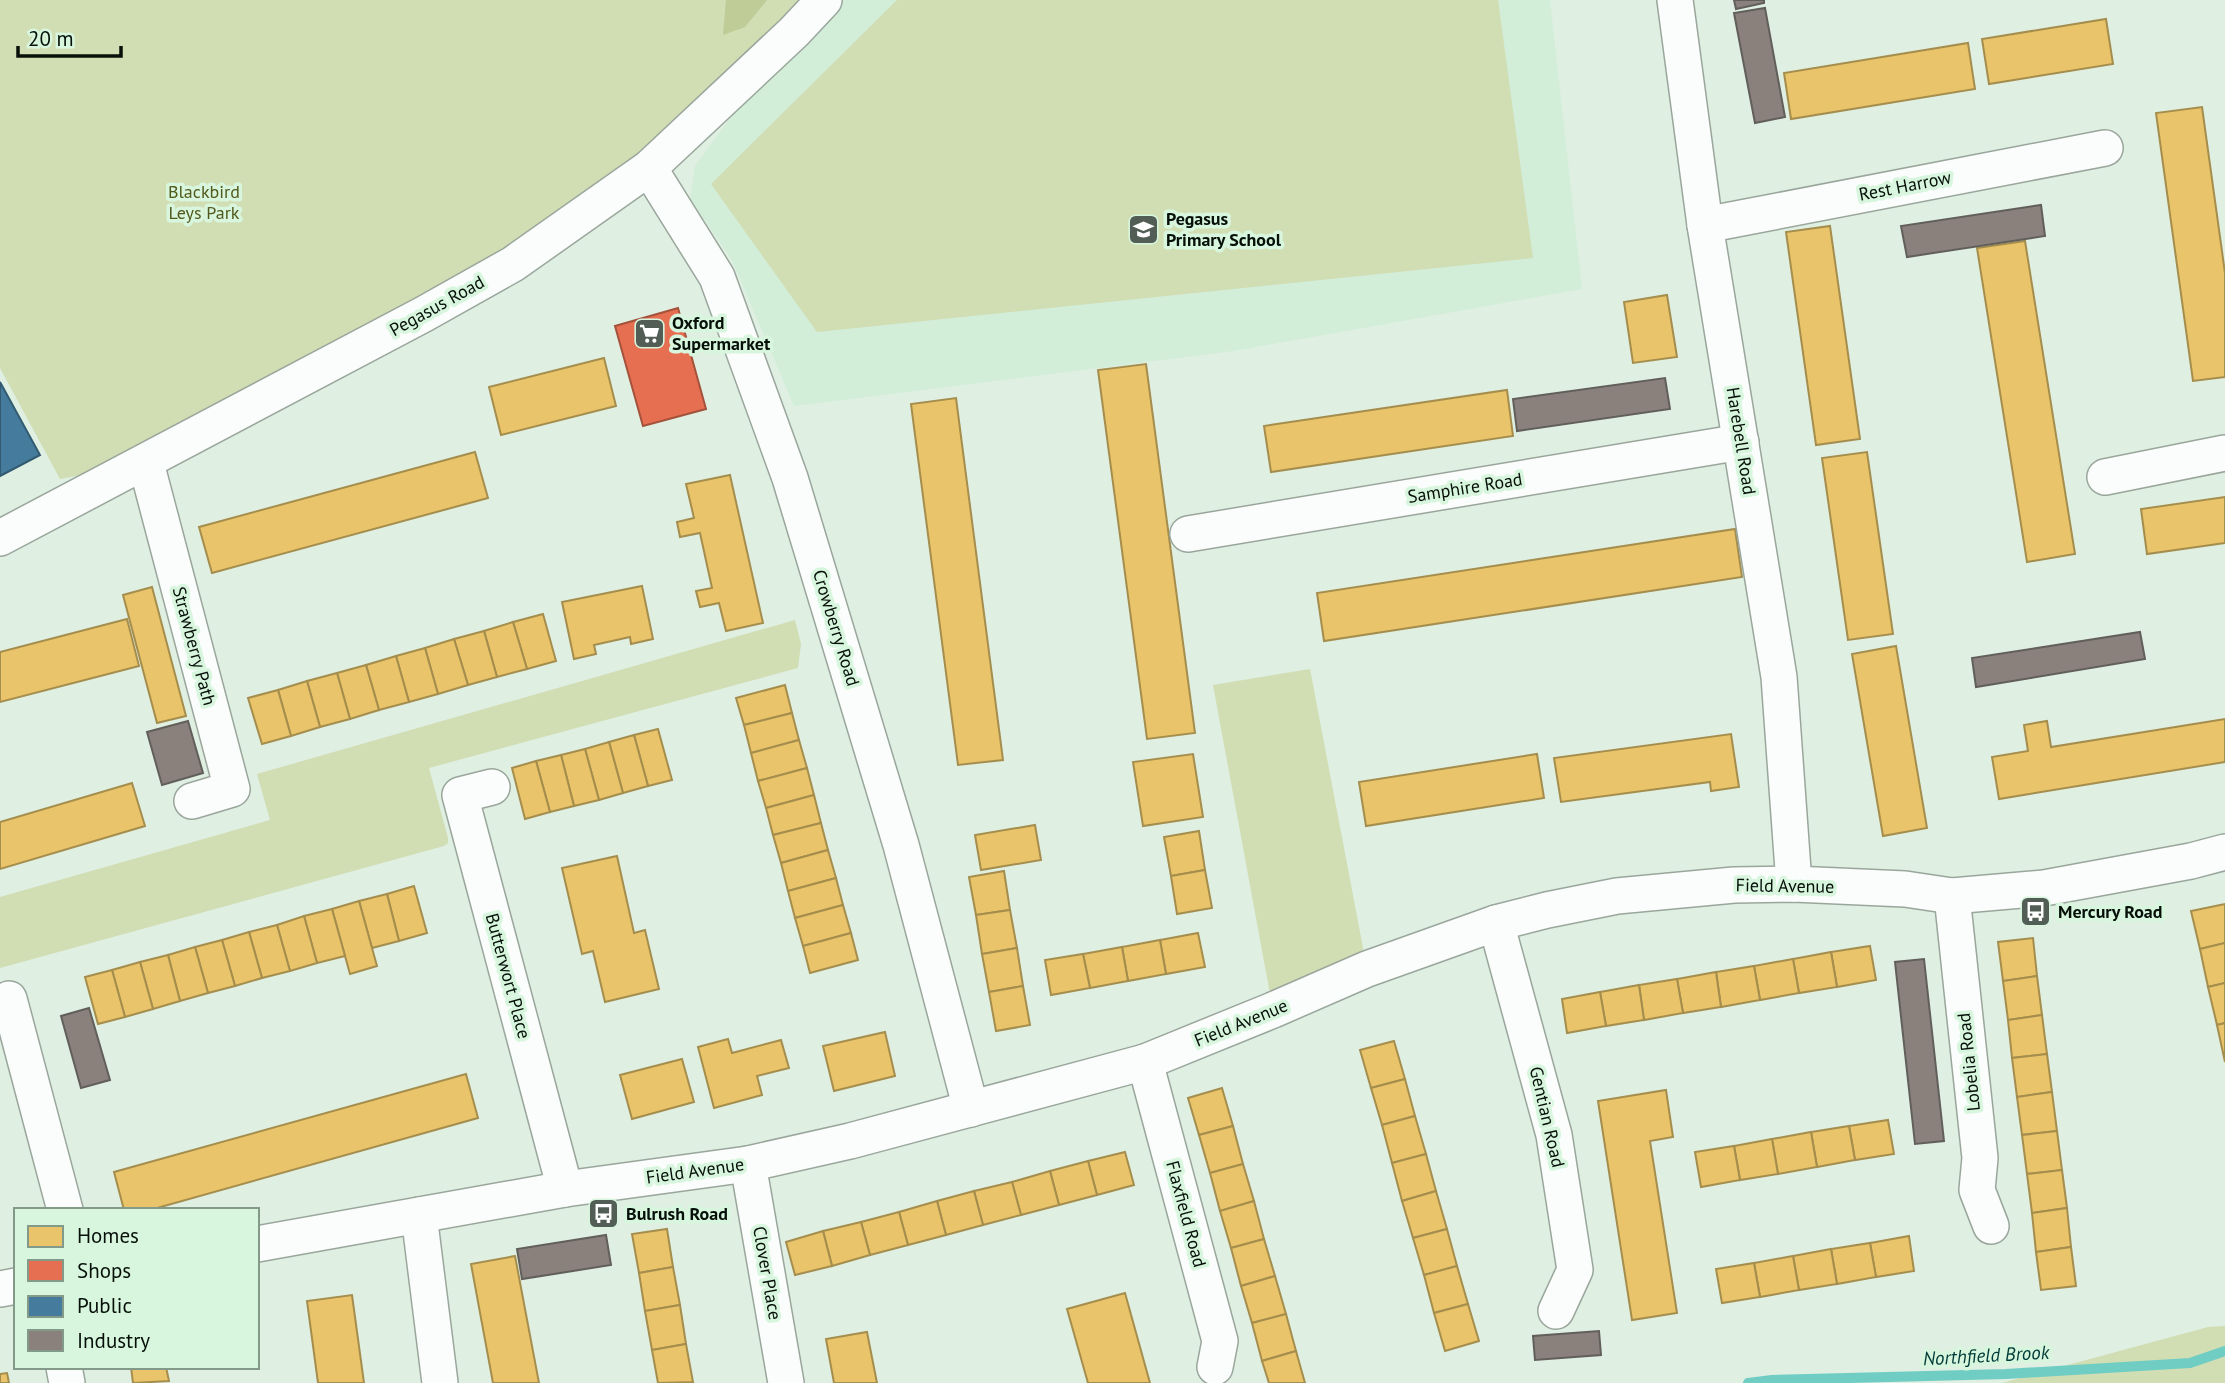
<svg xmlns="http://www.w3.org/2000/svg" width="2225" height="1383" font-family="'PT Sans',sans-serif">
	<rect width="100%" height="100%" fill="#dfefe2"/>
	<polygon fill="#d2edd8" points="824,0 1550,0 1582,289 1233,351 794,406 732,260 690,199 695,166 794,32"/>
	<g fill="#d1ddb3">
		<polygon points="0,0 824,0 649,168 146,463 60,479 0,368"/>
		<polygon points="897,0 1498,0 1533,258 817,332 711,184"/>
		<polygon points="795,620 801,644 798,668 429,768 448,838 448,843 444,846 0,968 0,897 270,820 257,774"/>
		<polygon points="1310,669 1367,969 1273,1010 1213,685"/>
		<polygon points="2225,1326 2225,1383 2002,1383 2208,1327"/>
	</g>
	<polygon fill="#bfcc98" points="726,0 767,0 745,27 723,35"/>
	<g fill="#e9c46a" stroke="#a58e4d" stroke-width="2">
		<polygon points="2106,19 2113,64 1989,84 1982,39"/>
		<polygon points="1968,43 1975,89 1791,119 1784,73"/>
		<polygon points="2202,107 2225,273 2225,377 2193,381 2156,113"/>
		<polygon points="1830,226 1860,439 1816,445 1786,232"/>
		<polygon points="2025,241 2075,554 2027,562 1977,248"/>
		<polygon points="1667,295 1677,357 1633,363 1624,302"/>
		<polygon points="604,358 616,406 501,435 489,387"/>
		<polygon points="1146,364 1195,733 1147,739 1098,370"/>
		<polygon points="1507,390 1513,436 1271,472 1264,426"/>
		<polygon points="956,398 1003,760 958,765 911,404"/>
		<polygon points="475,452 488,498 212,573 199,527"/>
		<polygon points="1867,452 1893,634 1848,640 1822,458"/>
		<polygon points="730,475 763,623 726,631 719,603 700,607 696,591 712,588 700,533 680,537 677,522 694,518 686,484"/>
		<polygon points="2225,497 2225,543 2147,554 2141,509"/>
		<polygon points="1735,529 1742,577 1324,641 1317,593"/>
		<polygon points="642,586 653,639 631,644 630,637 594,645 596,654 574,659 562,602"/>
		<polygon points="152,587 186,716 157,723 123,595"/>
		<polygon points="543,614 556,661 527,669 513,622"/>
		<polygon points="127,619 139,666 0,702 0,652"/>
		<polygon points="513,622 527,669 497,677 484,631"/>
		<polygon points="484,631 497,677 468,685 454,639"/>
		<polygon points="454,639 468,685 438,694 425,648"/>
		<polygon points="1896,646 1927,828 1883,836 1852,654"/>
		<polygon points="425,648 438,694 409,702 396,656"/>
		<polygon points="396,656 409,702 379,710 366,665"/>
		<polygon points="366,665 379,710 350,719 337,673"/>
		<polygon points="337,673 350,719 320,727 307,681"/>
		<polygon points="307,681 320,727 291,736 278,690"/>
		<polygon points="785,685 792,713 744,725 736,698"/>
		<polygon points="278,690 291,736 262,744 248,698"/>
		<polygon points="792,713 799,740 751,753 744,725"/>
		<polygon points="2225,719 2225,762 1999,799 1992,757 2028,751 2024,725 2047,721 2051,747"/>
		<polygon points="658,729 672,780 648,786 634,735"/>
		<polygon points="1731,734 1739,787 1711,791 1710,782 1561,802 1554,758"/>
		<polygon points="634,735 648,786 623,793 609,742"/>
		<polygon points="799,740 807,768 758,781 751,753"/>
		<polygon points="609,742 623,793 599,800 585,749"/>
		<polygon points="585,749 599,800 574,806 561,755"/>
		<polygon points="1193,754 1203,817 1143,826 1133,762"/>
		<polygon points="1537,754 1544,798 1366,826 1359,782"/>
		<polygon points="561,755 574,806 550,812 536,761"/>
		<polygon points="536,761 550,812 525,819 512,768"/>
		<polygon points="807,768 814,795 766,808 758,781"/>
		<polygon points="132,783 145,826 0,869 0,822"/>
		<polygon points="814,795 821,823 773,835 766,808"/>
		<polygon points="821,823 828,850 781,863 773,835"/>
		<polygon points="1035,825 1041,860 981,870 975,835"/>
		<polygon points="1199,831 1205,870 1171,876 1164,837"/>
		<polygon points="828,850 836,878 788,891 781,863"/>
		<polygon points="617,856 634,933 645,930 659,989 605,1002 593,951 582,954 562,868"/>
		<polygon points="1205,870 1212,908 1177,914 1171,876"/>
		<polygon points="1004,871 1010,910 976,915 969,877"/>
		<polygon points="836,878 843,905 795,918 788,891"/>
		<polygon points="414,886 427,933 399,941 387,894"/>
		<polygon points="387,894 399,941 372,948 359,901"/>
		<polygon points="359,901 377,966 350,974 332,909"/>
		<polygon points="2225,904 2225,943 2200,949 2191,911"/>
		<polygon points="843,905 851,933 803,946 795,918"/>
		<polygon points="332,909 345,956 317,963 304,916"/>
		<polygon points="1010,910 1017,948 982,954 976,915"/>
		<polygon points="304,916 317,963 290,971 277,925"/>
		<polygon points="277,925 290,971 262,978 249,932"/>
		<polygon points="249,932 262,978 235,986 222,940"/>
		<polygon points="851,933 858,960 810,973 803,946"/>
		<polygon points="1198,933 1205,967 1166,974 1160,940"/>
		<polygon points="2033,938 2037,976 2003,981 1998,942"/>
		<polygon points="222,940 235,986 208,993 195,947"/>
		<polygon points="1160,940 1166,974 1128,981 1122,947"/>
		<polygon points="2225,943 2225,983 2208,987 2200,949"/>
		<polygon points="1870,946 1876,980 1837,987 1831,952"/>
		<polygon points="195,947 208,993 180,1001 168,955"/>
		<polygon points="1122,947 1128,981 1090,988 1083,954"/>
		<polygon points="1017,948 1023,986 989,992 982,954"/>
		<polygon points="1831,952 1837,987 1799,993 1793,959"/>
		<polygon points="1083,954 1090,988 1051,995 1045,960"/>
		<polygon points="168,955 180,1001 153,1009 140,962"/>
		<polygon points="1793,959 1799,993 1760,1000 1754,966"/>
		<polygon points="140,962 153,1009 125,1017 112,970"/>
		<polygon points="1754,966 1760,1000 1721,1007 1716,972"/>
		<polygon points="112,970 125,1017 98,1024 85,977"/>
		<polygon points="1716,972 1721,1007 1683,1013 1677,979"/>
		<polygon points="2037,976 2042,1015 2008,1020 2003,981"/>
		<polygon points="1677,979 1683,1013 1644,1020 1639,985"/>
		<polygon points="2225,983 2225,1023 2217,1025 2208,987"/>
		<polygon points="1639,985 1644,1020 1606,1026 1600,992"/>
		<polygon points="1023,986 1030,1025 996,1031 989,992"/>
		<polygon points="1600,992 1606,1026 1567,1033 1562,999"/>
		<polygon points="2042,1015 2047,1054 2012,1058 2008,1020"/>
		<polygon points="2225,1023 2225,1062 2217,1025"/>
		<polygon points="885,1032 895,1076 834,1091 823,1046"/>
		<polygon points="728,1039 732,1053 781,1040 789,1068 757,1076 762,1095 714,1108 698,1047"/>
		<polygon points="1394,1041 1405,1079 1371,1088 1360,1050"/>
		<polygon points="2047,1054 2052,1092 2017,1097 2012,1058"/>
		<polygon points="682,1059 694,1102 632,1119 620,1075"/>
		<polygon points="466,1074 478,1118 150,1210 124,1210 114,1172"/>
		<polygon points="1405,1079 1415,1116 1382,1125 1371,1088"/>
		<polygon points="1222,1088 1233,1126 1199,1135 1188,1098"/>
		<polygon points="1666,1090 1673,1137 1650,1141 1677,1313 1632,1320 1598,1101"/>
		<polygon points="2052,1092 2057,1131 2022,1135 2017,1097"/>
		<polygon points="1415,1116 1426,1154 1392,1163 1382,1125"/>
		<polygon points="1888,1120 1894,1154 1855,1160 1849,1126"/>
		<polygon points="1233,1126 1243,1164 1210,1173 1199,1135"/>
		<polygon points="1849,1126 1855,1160 1817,1167 1811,1132"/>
		<polygon points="2057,1131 2062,1170 2027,1174 2022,1135"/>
		<polygon points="1811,1132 1817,1167 1778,1174 1772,1139"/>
		<polygon points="1772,1139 1778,1174 1740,1180 1734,1146"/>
		<polygon points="1734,1146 1740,1180 1701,1187 1695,1152"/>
		<polygon points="1125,1152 1134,1185 1097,1195 1088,1161"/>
		<polygon points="1426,1154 1436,1191 1402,1201 1392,1163"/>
		<polygon points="1088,1161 1097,1195 1059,1205 1050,1171"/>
		<polygon points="1243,1164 1254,1201 1220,1211 1210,1173"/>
		<polygon points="2062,1170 2067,1208 2032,1213 2027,1174"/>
		<polygon points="1050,1171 1059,1205 1021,1215 1012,1182"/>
		<polygon points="1012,1182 1021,1215 983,1225 974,1191"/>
		<polygon points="974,1191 983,1225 946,1235 937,1201"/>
		<polygon points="1436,1191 1447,1229 1413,1238 1402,1201"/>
		<polygon points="937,1201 946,1235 908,1245 899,1212"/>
		<polygon points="1254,1201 1264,1239 1231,1248 1220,1211"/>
		<polygon points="2067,1208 2071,1247 2036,1252 2032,1213"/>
		<polygon points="899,1212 908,1245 870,1255 861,1222"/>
		<polygon points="861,1222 870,1255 832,1266 823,1231"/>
		<polygon points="667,1229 673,1267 639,1273 632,1234"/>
		<polygon points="1447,1229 1457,1266 1424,1275 1413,1238"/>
		<polygon points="823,1231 832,1266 795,1275 786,1242"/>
		<polygon points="1909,1236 1914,1271 1876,1277 1870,1243"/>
		<polygon points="1264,1239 1275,1276 1241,1286 1231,1248"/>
		<polygon points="1870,1243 1876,1277 1837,1284 1831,1249"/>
		<polygon points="2071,1247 2076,1286 2041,1290 2036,1252"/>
		<polygon points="1831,1249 1837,1284 1799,1290 1793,1256"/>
		<polygon points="515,1256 539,1383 493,1383 471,1264"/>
		<polygon points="1793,1256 1799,1290 1760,1297 1754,1263"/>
		<polygon points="1754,1263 1760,1297 1722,1303 1716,1269"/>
		<polygon points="1457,1266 1468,1304 1434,1313 1424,1275"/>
		<polygon points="673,1267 680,1305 645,1311 639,1273"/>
		<polygon points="1275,1276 1286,1314 1252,1323 1241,1286"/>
		<polygon points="1125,1293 1150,1383 1088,1383 1067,1309"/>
		<polygon points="352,1295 364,1383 318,1383 307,1301"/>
		<polygon points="1468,1304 1479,1341 1445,1351 1434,1313"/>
		<polygon points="680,1305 686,1344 652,1350 645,1311"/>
		<polygon points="1286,1314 1296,1351 1262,1361 1252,1323"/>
		<polygon points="867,1332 877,1383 834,1383 826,1339"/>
		<polygon points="686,1344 693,1382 658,1383 652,1350"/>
		<polygon points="1296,1351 1305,1383 1269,1383 1262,1361"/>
		<polygon points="131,1367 166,1367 169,1381 133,1383"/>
		<polygon points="7,1373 9,1383 0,1383 0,1374"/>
	</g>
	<polygon fill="#e76f51" stroke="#a4523b" stroke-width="2" points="678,308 706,409 643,426 615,326"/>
	<polygon fill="#457b9d" stroke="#325b71" stroke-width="2" points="0,382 40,455 0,476"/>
	<g fill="#8a817c" stroke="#625f5a" stroke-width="2">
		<polygon points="1734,0 1764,0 1764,3 1736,9"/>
		<polygon points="1765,8 1785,117 1755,123 1734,13"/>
		<polygon points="2041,205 2045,236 1907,257 1901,226"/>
		<polygon points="1665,378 1670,409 1517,431 1513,399"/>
		<polygon points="2140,632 2145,659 1976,687 1972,658"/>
		<polygon points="188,721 203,773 162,785 147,732"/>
		<polygon points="1924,959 1944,1141 1915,1144 1895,962"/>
		<polygon points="89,1008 110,1080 81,1088 61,1016"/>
		<polygon points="606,1235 611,1265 522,1279 517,1249"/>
		<polygon points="1599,1331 1601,1355 1535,1360 1533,1336"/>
	</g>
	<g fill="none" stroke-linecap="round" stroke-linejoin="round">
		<polyline stroke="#70cdc4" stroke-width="10" points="1748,1383 1772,1380 2006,1374 2190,1363 2225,1351"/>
		<defs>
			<g id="minor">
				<polyline points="1675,0 1705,225 1779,677 1794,884"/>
				<polyline points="649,168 717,277 790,478 901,845 971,1109"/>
				<polyline points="1705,225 2105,148"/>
				<polyline points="146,463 232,789 192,801"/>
				<polyline points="2105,477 2225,453"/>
				<polyline points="1188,534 1741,442"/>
				<polyline points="0,538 424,314 513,264 649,168 794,32 824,0"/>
				<polyline points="492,787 460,795 565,1189"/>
				<polyline points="1952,896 1980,1158 1977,1190 1991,1226"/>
				<polyline points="1496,923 1554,1135 1575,1270 1556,1311"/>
				<polyline points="9,999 65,1210"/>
				<polyline points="1145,1062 1220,1341 1215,1367"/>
				<polyline points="748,1164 786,1383"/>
				<polyline points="419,1215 440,1383"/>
				<polyline points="257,1244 565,1189 748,1164 850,1141 1145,1062 1273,1010 1367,969 1496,923 1547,910 1617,896 1734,885 1794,884 1905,889 1952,896 2044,888 2191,861 2225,852"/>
				<polyline points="0,1289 16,1286"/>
				<polyline points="64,1367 67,1383"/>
			</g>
		</defs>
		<use href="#minor" stroke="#9aa69c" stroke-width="38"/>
		<use href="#minor" stroke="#fafdfb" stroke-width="35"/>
	</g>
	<defs>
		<symbol id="school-square" viewBox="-11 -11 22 22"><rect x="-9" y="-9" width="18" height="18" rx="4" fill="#525e55" stroke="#d8f6de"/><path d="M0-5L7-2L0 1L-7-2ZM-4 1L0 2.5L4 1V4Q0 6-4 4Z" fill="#fff"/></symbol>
		<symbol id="supermarket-square" viewBox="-11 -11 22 22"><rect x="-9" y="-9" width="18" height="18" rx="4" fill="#525e55" stroke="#d8f6de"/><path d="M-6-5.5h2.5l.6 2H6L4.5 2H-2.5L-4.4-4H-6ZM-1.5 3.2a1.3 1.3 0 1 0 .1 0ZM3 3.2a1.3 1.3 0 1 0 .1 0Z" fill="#fff"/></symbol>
		<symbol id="bus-square" viewBox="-11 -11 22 22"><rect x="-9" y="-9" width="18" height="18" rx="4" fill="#525e55" stroke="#d8f6de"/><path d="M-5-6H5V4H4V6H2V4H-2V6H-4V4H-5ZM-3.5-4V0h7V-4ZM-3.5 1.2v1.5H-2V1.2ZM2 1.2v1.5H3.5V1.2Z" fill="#fff"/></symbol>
	</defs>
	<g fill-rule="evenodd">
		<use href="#school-square" x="1126" y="212" width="35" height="35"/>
		<use href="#supermarket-square" x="632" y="316" width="35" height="35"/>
		<use href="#bus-square" x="2018" y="894" width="35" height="35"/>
		<use href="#bus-square" x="586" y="1196" width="35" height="35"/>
	</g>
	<g text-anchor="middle" stroke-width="7" stroke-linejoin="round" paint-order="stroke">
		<g font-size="18" fill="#061009" stroke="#d8f6de">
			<text transform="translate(1905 186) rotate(-11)" y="6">Rest Harrow</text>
			<text transform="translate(437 306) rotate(-29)" y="6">Pegasus Road</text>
			<text transform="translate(1741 441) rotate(81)" y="6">Harebell Road</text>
			<text transform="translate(1465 488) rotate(-9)" y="6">Samphire Road</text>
			<text transform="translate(836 628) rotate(73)" y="6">Crowberry Road</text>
			<text transform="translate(194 646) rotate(75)" y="6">Strawberry Path</text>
			<text transform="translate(1785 886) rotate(1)" y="6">Field Avenue</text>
			<text transform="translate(508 976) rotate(75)" y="6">Butterwort Place</text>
			<text transform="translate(1241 1023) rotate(-22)" y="6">Field Avenue</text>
			<text transform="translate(1969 1062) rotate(-96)" y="6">Lobelia Road</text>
			<text transform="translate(1547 1117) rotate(77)" y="6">Gentian Road</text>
			<text transform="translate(695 1171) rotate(-8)" y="6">Field Avenue</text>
			<text transform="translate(1186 1214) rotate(75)" y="6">Flaxfield Road</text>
			<text transform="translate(767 1273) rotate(80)" y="6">Clover Place</text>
		</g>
		<g font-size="18" fill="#53591c" stroke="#d8f6de">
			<text x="204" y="198">Blackbird<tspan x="204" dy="21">Leys Park</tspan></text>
		</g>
		<g font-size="18" font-weight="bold" fill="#061009" stroke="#d8f6de" text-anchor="start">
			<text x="1166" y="225">Pegasus<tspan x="1166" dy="21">Primary School</tspan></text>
			<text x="672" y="329">Oxford<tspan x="672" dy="21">Supermarket</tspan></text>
			<text x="2058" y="918">Mercury Road</text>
			<text x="626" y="1220">Bulrush Road</text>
		</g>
		<g font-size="19" font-style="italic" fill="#003b38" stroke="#d8f6de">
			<text transform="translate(1986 1355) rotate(-3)" y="7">Northfield Brook</text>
		</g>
	</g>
	<rect x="14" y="1208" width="245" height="161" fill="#d8f6de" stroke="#849a89" stroke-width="2"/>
	<rect x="28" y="1226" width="35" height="21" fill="#e9c46a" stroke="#849a89" stroke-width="2"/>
	<text x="77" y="1243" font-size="21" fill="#061009">Homes</text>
	<rect x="28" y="1260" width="35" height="21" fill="#e76f51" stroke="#849a89" stroke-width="2"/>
	<text x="77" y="1278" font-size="21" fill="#061009">Shops</text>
	<rect x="28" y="1296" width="35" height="21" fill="#457b9d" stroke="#849a89" stroke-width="2"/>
	<text x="77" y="1313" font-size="21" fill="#061009">Public</text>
	<rect x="28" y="1330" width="35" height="21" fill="#8a817c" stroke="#849a89" stroke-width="2"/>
	<text x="77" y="1348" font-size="21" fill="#061009">Industry</text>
	<path d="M18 46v10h103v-10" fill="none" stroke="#061009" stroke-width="3.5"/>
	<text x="28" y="46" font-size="21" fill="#061009" stroke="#d8f6de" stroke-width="5" paint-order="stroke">20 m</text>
</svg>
